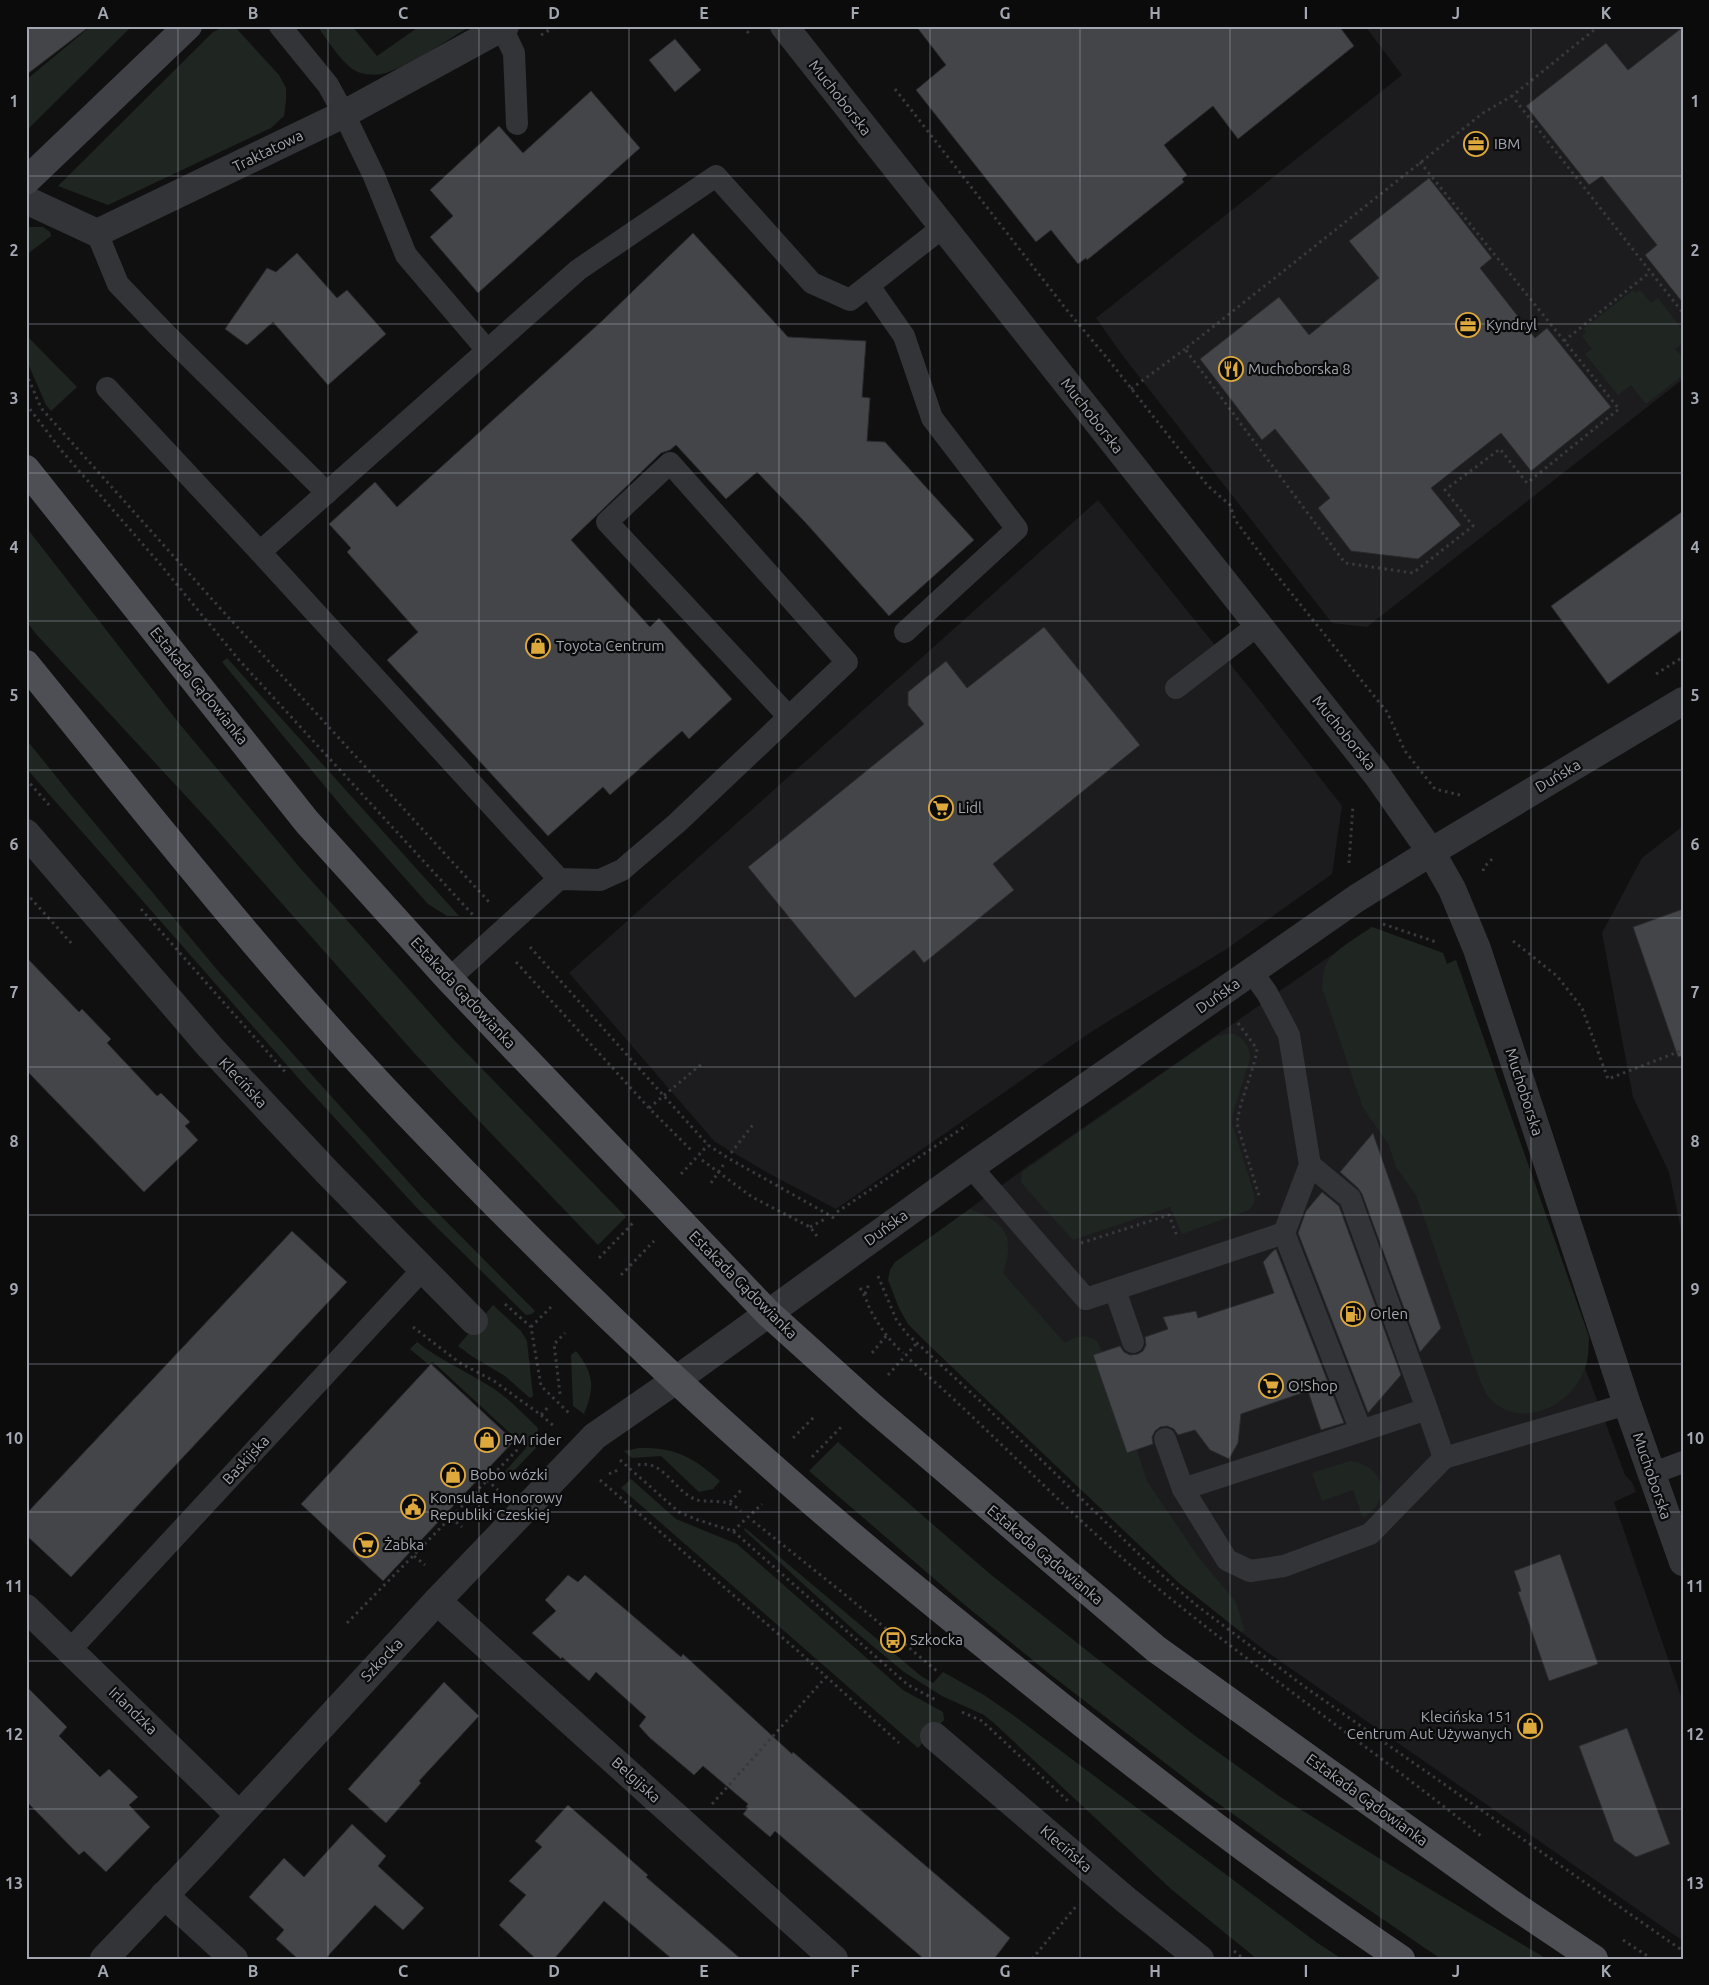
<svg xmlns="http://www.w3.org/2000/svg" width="1709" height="1985" font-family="Ubuntu,sans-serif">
	<rect width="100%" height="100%" fill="#101011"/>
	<g fill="#1c1c1e">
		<polygon points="1365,26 1683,26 1683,379 1367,627 1332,623 1123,356 1096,318 1402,75"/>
		<polygon points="1098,500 1260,701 1342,806 1332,874 1228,948 1091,1032 836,1209 770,1174 715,1142 569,973"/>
		<polygon points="1683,826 1683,1239 1669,1172 1633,1097 1602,933 1642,858"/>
		<polygon points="1372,927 1443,953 1447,964 1456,960 1589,1337 1588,1355 1585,1368 1625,1475 1632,1482 1636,1492 1614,1502 1683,1702 1683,1941 1267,1652 1224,1619 924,1242 1028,1166"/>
	</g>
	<g fill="#1f2520">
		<polygon points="91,26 130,26 130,28 26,131 26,80"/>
		<path d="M 317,26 L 352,26 L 377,56 L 420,26 L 471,26 C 447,40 407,68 382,74 C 370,76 357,74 349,66 C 337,56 327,39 317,26 Z"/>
		<polygon points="223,27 236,28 279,75 286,88 286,100 284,116 271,128 108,205 58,186 213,32"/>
		<polygon points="26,227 43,227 50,232 51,236 26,255"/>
		<polygon points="1633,290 1636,293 1640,290 1651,303 1658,298 1683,331 1683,343 1675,349 1683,358 1683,375 1646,404 1631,385 1618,395 1585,354 1592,349 1582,336 1586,332 1583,329"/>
		<polygon points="26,335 77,387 51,411 46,405 26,359"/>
		<polygon points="26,527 178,722 301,869 455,1041 626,1217 598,1245 416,1055 208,820 36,634 26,621"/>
		<polygon points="227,658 459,916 447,916 428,904 347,813 222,662"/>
		<polygon points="26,739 67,790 219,972 423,1198 535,1311 532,1314 526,1315 416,1207 300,1080 26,768"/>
		<path d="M 1372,927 L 1443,953 L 1447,964 L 1456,960 L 1589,1337 C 1588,1348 1589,1358 1585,1368 C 1573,1405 1522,1431 1490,1399 C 1486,1395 1484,1388 1481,1383 L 1416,1195 L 1396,1167 L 1389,1145 L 1363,1108 L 1322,988 C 1323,979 1323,969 1328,961 C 1338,947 1358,937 1372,927 Z"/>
		<path d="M 1231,1033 C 1243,1037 1250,1045 1250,1059 L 1233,1113 L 1232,1123 L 1255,1197 L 1254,1203 L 1249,1210 L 1182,1234 L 1170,1207 L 1073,1240 L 1024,1186 L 1021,1181 L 1022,1172 L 1215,1037 Z"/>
		<path d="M 970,1209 C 1005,1222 1016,1235 1003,1273 L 1065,1343 C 1077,1335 1085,1334 1097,1341 L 1102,1352 L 1093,1355 L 1127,1453 L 1137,1450 L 1147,1481 L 1199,1558 L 1236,1602 L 1245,1631 L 1241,1632 L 1179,1583 L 929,1345 L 908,1324 L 899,1308 L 888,1280 L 890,1270 L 895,1262 Z"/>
		<polygon points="493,1305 521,1331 527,1341 533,1396 530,1398 505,1376 473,1357 458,1346"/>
		<path d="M 417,1342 C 440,1360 466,1371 491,1387 C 509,1398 523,1414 538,1428 L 536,1448 L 506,1479 L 498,1479 L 526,1448 L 433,1362 L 428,1364 L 410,1349 Z"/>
		<path d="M 576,1351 C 594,1374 595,1387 584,1414 L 573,1406 L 571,1355 Z"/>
		<polygon points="838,1442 990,1574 1194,1735 1279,1796 1398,1870 1547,1959 1441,1959 1302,1864 1208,1796 1051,1675 960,1601 809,1471"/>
		<path d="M 639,1448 C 675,1447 693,1457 720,1481 L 713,1489 L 699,1492 L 661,1456 L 632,1458 L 624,1451 Z"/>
		<path d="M 1350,1461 C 1385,1465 1393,1501 1363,1518 L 1353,1490 L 1322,1501 L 1312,1473 Z"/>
		<polygon points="631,1479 676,1519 737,1544 903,1690 943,1712 944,1720 918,1748 621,1488"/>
		<polygon points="745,1528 921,1676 933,1683 943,1672 984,1695 1013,1715 1316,1942 1342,1959 1257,1959 1171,1889 995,1724 984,1715 942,1696 904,1672 857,1633 744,1530"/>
	</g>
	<g fill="#444549" stroke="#2a2a2d">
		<polygon points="26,26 90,26 26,75"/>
		<polygon points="916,26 1339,26 1354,46 1238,139 1213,106 1164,145 1187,175 1182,179 1184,182 1087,260 1086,258 1078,264 1051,230 1036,242 916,90 946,65"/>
		<polygon points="1683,27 1683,303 1645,255 1657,245 1602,176 1589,185 1526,106 1606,43 1628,70"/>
		<polygon points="675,39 701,70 675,92 649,60"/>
		<polygon points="591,91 640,148 478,293 430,237 453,216 430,190 499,126 523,153"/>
		<polygon points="1429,178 1492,258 1480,268 1535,338 1547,328 1611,407 1531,471 1501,433 1431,488 1461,525 1418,559 1351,551 1318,508 1330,498 1275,429 1262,440 1200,359 1279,297 1309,335 1379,278 1349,241"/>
		<polygon points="693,233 788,337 866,341 862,397 870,398 867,441 885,442 974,540 889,616 805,522 757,472 726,499 676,445 670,450 661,453 571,540 650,627 659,618 732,699 689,739 682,731 610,795 603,787 548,836 387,660 418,632 347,552 351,548 329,524 375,482 397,507 603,320"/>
		<polygon points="297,253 337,298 347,290 386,334 328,385 273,322 247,345 225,329 267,268 276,272"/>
		<polygon points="1683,511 1683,629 1608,684 1551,606"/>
		<polygon points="1044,627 1140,745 993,864 1014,890 924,963 914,950 855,998 748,867 924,724 908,705 908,692 946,661 967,688"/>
		<polygon points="1683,909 1683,1056 1678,1057 1633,927"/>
		<polygon points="26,957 79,1012 82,1009 111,1039 107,1043 157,1096 161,1093 190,1122 185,1126 198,1140 144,1192 26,1070"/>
		<polygon points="1373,1133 1441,1328 1420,1352 1362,1194 1358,1188 1340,1172"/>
		<polygon points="1322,1192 1339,1206 1401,1375 1368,1413 1298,1233 1306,1211"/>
		<polygon points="292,1231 347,1282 71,1577 26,1535 26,1514"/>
		<polygon points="1276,1249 1344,1423 1321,1430 1308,1391 1241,1414 1238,1443 1229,1459 1210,1450 1195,1430 1178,1435 1174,1429 1167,1426 1160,1427 1155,1431 1152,1437 1153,1444 1127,1453 1093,1355 1120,1346 1124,1352 1130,1355 1138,1354 1143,1351 1146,1345 1145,1337 1168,1329 1163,1317 1196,1311 1198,1318 1274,1293 1263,1262 1273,1251"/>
		<polygon points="431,1364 514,1441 383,1581 301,1504"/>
		<polygon points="1560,1554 1598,1664 1549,1681 1518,1592 1521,1591 1514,1571"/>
		<polygon points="568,1575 578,1582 585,1575 681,1657 683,1654 792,1754 793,1752 1010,1938 994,1959 924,1959 775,1831 770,1837 743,1814 748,1808 746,1807 748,1804 703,1766 694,1775 650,1738 639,1726 646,1717 596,1672 589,1681 562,1657 561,1659 532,1633 556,1611 545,1600"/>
		<polygon points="444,1682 479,1716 419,1781 421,1783 386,1823 348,1789"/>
		<polygon points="26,1686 67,1727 59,1736 100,1777 109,1769 138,1797 129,1805 150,1827 106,1872 84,1851 79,1855 26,1801"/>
		<polygon points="1627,1728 1670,1844 1636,1857 1614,1841 1579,1746"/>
		<polygon points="568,1805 648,1875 646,1877 741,1959 672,1959 604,1901 554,1959 536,1959 499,1925 526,1895 509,1881 542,1847 535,1841"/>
		<polygon points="352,1824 386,1856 378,1866 424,1908 403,1930 375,1905 325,1959 298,1959 276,1939 284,1930 249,1897 284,1858 304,1877"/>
	</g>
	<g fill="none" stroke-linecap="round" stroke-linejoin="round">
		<g stroke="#38393d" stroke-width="3" stroke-dasharray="2.5 4" stroke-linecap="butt">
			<polyline points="743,26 750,35"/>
			<polyline points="1599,26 1512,96 1683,313"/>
			<polyline points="541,35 556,26"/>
			<polyline points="895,89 1066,309 1112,364 1208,486 1230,505 1235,520 1271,568 1387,712 1405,751 1435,789 1460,795"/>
			<polyline points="1420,162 1619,409 1527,483 1500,449 1445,490 1473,526 1413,573 1345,563 1185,349 1483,113 1512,96"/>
			<polyline points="1564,341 1650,272"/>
			<polyline points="26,373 41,408 219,607 489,902"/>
			<polyline points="1131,389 1185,349"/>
			<polyline points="26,404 61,450 160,564 239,660 473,915"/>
			<polyline points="1656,674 1683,657"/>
			<polyline points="26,779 49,805"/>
			<polyline points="1349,863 1353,805"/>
			<polyline points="1483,871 1484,867 1494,857"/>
			<polyline points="26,893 73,945"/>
			<polyline points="141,909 286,1073"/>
			<polyline points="1383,924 1436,942"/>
			<polyline points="1513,941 1557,976 1582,1008 1608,1079 1683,1050"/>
			<polyline points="530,947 708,1145 728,1158 831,1216 837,1221"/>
			<polyline points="516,962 649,1108 692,1151"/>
			<path d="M 1238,1023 L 1257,1049 C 1253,1075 1240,1098 1237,1124 L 1260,1199"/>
			<polyline points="649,1108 704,1062"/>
			<polyline points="731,1153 755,1122"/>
			<polyline points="702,1160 752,1197 810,1227 817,1236"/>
			<polyline points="681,1174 708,1145"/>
			<polyline points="711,1183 724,1164"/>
			<polyline points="837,1212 967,1125"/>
			<polyline points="810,1227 825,1219"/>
			<polyline points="1081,1243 1169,1215 1177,1236"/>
			<polyline points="599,1258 633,1223"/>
			<polyline points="621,1275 654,1241"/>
			<polyline points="878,1276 896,1319 906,1333 978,1399 1145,1560 1196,1605 1305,1687 1683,1951"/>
			<path d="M 860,1288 C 866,1296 867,1304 872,1313 C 881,1329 890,1341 903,1353"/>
			<polyline points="865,1294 869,1284"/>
			<polyline points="505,1304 531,1327 541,1386 569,1413"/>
			<polyline points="413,1327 460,1363 494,1381 541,1415 550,1405"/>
			<polyline points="531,1327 551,1307"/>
			<polyline points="872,1353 886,1336"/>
			<path d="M 910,1360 C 992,1431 1065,1511 1148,1580 C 1256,1670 1372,1748 1481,1836"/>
			<polyline points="888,1375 917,1343"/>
			<polyline points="560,1394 554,1344 565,1333"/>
			<polyline points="541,1415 555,1427"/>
			<polyline points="793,1438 815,1416"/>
			<polyline points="812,1457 842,1426"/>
			<polyline points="620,1460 679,1512 698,1520 733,1531 908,1685 936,1700"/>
			<path d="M 638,1465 C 664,1459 674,1492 697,1500 C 700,1501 705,1501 708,1501 C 724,1502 729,1501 741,1511"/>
			<polyline points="609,1474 620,1469"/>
			<polyline points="487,1480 498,1490"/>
			<polyline points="600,1480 798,1651 899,1743"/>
			<polyline points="730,1502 743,1488"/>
			<polyline points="451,1518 462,1527"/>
			<polyline points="753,1521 848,1597 938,1672"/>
			<polyline points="733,1531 762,1504"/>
			<polyline points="414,1556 425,1565"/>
			<polyline points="347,1623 520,1447"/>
			<polyline points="962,1712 982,1721 1068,1801"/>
			<polyline points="712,1804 826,1677"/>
			<polyline points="1623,1940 1652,1959"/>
			<polyline points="1234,1951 1244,1959"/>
			<polyline points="1032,1959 1078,1904"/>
		</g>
		<g stroke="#333438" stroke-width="22">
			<polyline points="280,26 328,85 344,114 374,176 406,255 487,350"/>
			<polyline points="502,28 514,53 517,124"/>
			<polyline points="97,233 118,284 165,333 327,493"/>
			<polyline points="869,286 904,336 932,418 1017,529 905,632"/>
			<polyline points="107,388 260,552 559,879"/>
			<polyline points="260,552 578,270 716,176 812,283 850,300 943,227"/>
			<polyline points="1176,688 1258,625"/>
			<polyline points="1252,972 1267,993 1289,1035 1310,1165 1284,1233 1361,1431 1427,1409 1444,1458"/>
			<polyline points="449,979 559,879 600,880 622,870 677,823 847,662 670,463 607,522 789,717"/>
			<polyline points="1310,1165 1350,1198 1427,1409"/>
			<polyline points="971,1167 1086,1299 1284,1233"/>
			<polyline points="1115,1290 1133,1342"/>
			<polyline points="1361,1431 1183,1489 1227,1560 1250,1571 1284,1566 1370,1534 1444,1458 1627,1404"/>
			<polyline points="1165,1439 1183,1489"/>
			<polyline points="1651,1474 1683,1462"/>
			<polyline points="70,1650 422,1270"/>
		</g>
		<g stroke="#333438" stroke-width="28">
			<polyline points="784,26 1377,775 1431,852 1452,889 1477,949 1627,1404 1683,1562"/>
			<polyline points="26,200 97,233 344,114 505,26"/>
			<polyline points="26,833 210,1047 328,1173 474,1321"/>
			<polyline points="437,1601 834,1959"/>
			<polyline points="26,1608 239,1815"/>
			<polyline points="934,1736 1126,1900 1200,1959"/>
			<polyline points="164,1895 234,1959"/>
			<polyline points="104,1959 202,1856 437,1601 595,1436 676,1380 971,1167 1357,898 1431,852 1683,701"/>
		</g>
		<polyline stroke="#404146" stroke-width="28" points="26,181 188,26"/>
		<g stroke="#4e4f54" stroke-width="28">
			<polyline points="26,469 307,822 449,979 768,1313 870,1405 1156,1649 1512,1904 1594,1959"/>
			<path d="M 26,664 C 148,814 268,967 402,1108 C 522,1234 647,1357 778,1472 C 859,1544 943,1612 1027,1679 C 1148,1777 1272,1872 1401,1959"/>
		</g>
	</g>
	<path fill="none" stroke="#a3a7b1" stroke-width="1" stroke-opacity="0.55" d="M 178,26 L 178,1959M 328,26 L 328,1959M 479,26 L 479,1959M 629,26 L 629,1959M 779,26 L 779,1959M 930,26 L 930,1959M 1080,26 L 1080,1959M 1230,26 L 1230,1959M 1381,26 L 1381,1959M 1531,26 L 1531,1959M 26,176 L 1683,176M 26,324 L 1683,324M 26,473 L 1683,473M 26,621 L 1683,621M 26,770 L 1683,770M 26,918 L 1683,918M 26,1067 L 1683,1067M 26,1215 L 1683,1215M 26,1364 L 1683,1364M 26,1512 L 1683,1512M 26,1661 L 1683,1661M 26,1809 L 1683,1809"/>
	<defs>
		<symbol id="office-ring" viewBox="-11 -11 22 22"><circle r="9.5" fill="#0b0b0c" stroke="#dda83c" stroke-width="1.5"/><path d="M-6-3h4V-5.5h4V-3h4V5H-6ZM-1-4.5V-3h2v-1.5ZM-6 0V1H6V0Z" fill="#dda83c"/></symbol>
		<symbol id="restaurant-ring" viewBox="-11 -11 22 22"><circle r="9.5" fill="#0b0b0c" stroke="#dda83c" stroke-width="1.5"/><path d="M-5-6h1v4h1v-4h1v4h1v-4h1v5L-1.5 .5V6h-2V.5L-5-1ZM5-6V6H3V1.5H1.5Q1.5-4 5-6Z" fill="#dda83c"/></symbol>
		<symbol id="shop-ring" viewBox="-11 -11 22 22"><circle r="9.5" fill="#0b0b0c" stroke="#dda83c" stroke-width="1.5"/><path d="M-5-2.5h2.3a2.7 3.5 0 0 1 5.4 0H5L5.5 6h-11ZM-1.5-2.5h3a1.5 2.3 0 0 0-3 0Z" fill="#dda83c"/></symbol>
		<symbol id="supermarket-ring" viewBox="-11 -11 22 22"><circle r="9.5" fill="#0b0b0c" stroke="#dda83c" stroke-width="1.5"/><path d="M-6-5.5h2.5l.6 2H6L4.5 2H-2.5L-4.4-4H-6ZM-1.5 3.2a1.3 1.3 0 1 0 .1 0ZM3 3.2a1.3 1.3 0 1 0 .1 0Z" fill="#dda83c"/></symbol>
		<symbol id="fuel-ring" viewBox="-11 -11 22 22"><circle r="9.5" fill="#0b0b0c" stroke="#dda83c" stroke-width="1.5"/><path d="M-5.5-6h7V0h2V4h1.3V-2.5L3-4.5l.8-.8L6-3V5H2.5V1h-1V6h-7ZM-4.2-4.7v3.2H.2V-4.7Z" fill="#dda83c"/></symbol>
		<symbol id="civic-ring" viewBox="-11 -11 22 22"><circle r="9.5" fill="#0b0b0c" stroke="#dda83c" stroke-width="1.5"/><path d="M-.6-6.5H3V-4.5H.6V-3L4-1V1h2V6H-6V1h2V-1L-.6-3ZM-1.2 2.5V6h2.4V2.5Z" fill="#dda83c"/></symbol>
		<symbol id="bus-ring" viewBox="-11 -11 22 22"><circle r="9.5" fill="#0b0b0c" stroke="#dda83c" stroke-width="1.5"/><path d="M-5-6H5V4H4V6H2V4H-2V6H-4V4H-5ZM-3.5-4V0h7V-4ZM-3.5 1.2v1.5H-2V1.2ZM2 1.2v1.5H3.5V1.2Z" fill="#dda83c"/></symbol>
	</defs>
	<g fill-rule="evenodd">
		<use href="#office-ring" x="1462" y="130" width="28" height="28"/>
		<use href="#office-ring" x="1454" y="311" width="28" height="28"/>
		<use href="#restaurant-ring" x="1217" y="355" width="28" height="28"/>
		<use href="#shop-ring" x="524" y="632" width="28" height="28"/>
		<use href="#supermarket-ring" x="927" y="794" width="28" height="28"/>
		<use href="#fuel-ring" x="1339" y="1300" width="28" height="28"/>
		<use href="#supermarket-ring" x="1257" y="1372" width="28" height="28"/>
		<use href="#shop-ring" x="473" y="1426" width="28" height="28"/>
		<use href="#shop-ring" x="439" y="1461" width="28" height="28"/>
		<use href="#civic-ring" x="399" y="1493" width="28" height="28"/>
		<use href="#supermarket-ring" x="352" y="1531" width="28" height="28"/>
		<use href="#bus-ring" x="879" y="1626" width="28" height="28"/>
		<use href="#shop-ring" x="1516" y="1712" width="28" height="28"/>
	</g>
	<g text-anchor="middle" stroke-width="4.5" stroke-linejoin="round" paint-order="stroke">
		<g font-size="15" fill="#a3a7b1" stroke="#0b0b0c">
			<text transform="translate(840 98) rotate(52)" y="5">Muchoborska</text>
			<text transform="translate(268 151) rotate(-26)" y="5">Traktatowa</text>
			<text transform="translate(1092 416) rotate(52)" y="5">Muchoborska</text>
			<text transform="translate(199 686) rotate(51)" y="5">Estakada Gądowianka</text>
			<text transform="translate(1344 733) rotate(51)" y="5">Muchoborska</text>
			<text transform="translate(1558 776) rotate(-31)" y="5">Duńska</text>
			<text transform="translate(463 993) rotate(47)" y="5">Estakada Gądowianka</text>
			<text transform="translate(1218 996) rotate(-35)" y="5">Duńska</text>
			<text transform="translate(243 1083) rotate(47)" y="5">Klecińska</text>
			<text transform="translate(1524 1092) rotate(72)" y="5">Muchoborska</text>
			<text transform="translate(886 1228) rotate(-36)" y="5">Duńska</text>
			<text transform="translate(743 1285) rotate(45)" y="5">Estakada Gądowianka</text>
			<text transform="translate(246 1460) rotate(-47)" y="5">Baskijska</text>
			<text transform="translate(1652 1476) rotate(71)" y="5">Muchoborska</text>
			<text transform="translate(1045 1555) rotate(40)" y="5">Estakada Gądowianka</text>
			<text transform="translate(382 1660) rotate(-47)" y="5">Szkocka</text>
			<text transform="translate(133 1711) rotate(44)" y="5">Irlandzka</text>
			<text transform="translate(636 1780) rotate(42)" y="5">Belgijska</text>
			<text transform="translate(1367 1800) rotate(36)" y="5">Estakada Gądowianka</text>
			<text transform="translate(1066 1849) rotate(41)" y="5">Klecińska</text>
		</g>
		<g font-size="15" fill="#a3a7b1" stroke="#0b0b0c" text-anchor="start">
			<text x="1494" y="149">IBM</text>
			<text x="1486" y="330">Kyndryl</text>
			<text x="1248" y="374">Muchoborska 8</text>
			<text x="556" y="651">Toyota Centrum</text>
			<text x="958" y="813">Lidl</text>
			<text x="1370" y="1319">Orlen</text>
			<text x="1288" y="1391">O!Shop</text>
			<text x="504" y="1445">PM rider</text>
			<text x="470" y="1480">Bobo wózki</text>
			<text x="430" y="1503">Konsulat Honorowy<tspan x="430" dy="17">Republiki Czeskiej</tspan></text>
			<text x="384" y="1550">Żabka</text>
			<text x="910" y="1645">Szkocka</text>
			<text x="1512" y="1722" text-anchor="end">Klecińska 151<tspan x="1512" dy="17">Centrum Aut Używanych</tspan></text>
		</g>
	</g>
	<rect width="1709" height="1985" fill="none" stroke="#0b0b0c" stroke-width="55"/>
	<rect x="28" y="28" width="1654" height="1930" fill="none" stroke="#a3a7b1" stroke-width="2"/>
	<g font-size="16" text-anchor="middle" font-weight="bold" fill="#a3a7b1">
		<text x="103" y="19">A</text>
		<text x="253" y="19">B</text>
		<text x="403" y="19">C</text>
		<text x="554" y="19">D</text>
		<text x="704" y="19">E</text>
		<text x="855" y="19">F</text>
		<text x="1005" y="19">G</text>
		<text x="1155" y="19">H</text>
		<text x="1306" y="19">I</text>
		<text x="1456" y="19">J</text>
		<text x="1606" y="19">K</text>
		<text x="14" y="107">1</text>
		<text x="1695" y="107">1</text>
		<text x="14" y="256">2</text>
		<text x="1695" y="256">2</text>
		<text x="14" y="404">3</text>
		<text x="1695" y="404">3</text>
		<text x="14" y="553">4</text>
		<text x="1695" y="553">4</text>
		<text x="14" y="701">5</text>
		<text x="1695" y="701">5</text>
		<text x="14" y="850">6</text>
		<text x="1695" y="850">6</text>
		<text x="14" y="998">7</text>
		<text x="1695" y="998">7</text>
		<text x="14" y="1147">8</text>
		<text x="1695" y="1147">8</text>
		<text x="14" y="1295">9</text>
		<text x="1695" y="1295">9</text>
		<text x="14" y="1444">10</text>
		<text x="1695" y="1444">10</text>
		<text x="14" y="1592">11</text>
		<text x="1695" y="1592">11</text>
		<text x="14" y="1740">12</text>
		<text x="1695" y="1740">12</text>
		<text x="14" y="1889">13</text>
		<text x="1695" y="1889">13</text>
		<text x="103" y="1977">A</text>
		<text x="253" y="1977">B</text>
		<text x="403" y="1977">C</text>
		<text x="554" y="1977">D</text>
		<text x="704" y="1977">E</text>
		<text x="855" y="1977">F</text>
		<text x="1005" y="1977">G</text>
		<text x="1155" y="1977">H</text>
		<text x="1306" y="1977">I</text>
		<text x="1456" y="1977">J</text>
		<text x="1606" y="1977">K</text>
	</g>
</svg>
